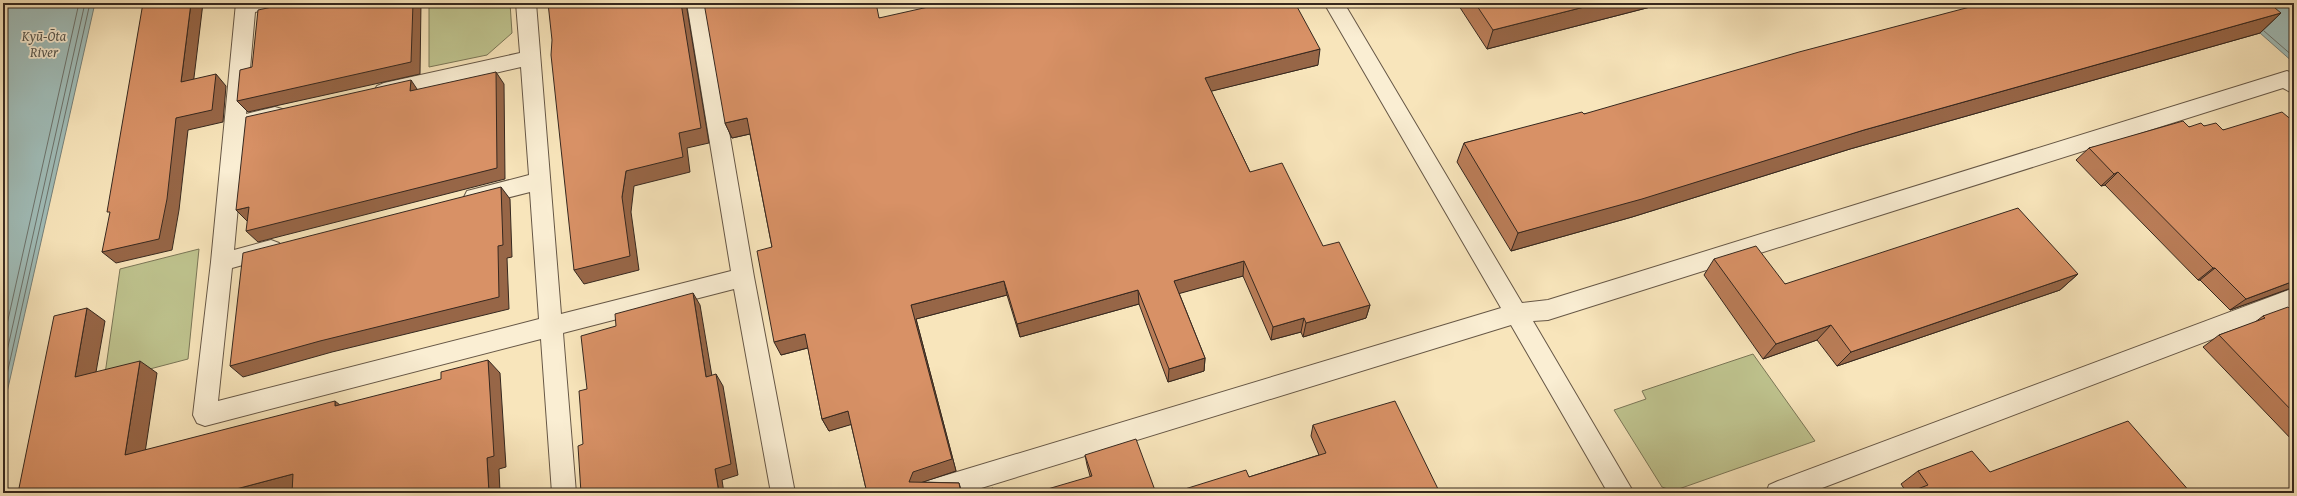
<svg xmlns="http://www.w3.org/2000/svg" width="2297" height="496" font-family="'Gentium Book Plus',serif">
	<rect width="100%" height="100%" fill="#f8e5bb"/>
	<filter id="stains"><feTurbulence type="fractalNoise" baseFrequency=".005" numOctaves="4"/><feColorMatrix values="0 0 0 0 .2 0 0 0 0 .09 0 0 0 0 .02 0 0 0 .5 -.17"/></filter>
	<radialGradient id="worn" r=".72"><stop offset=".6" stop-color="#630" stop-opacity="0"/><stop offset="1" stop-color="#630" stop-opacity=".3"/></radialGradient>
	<g fill="#bfc48f" stroke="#7a7657">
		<polygon points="429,3 510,3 512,33 487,55 429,67"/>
		<polygon points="199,249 188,359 104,381 120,269"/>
		<polygon points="1753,354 1815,441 1673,491 1662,487 1614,410 1646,399 1642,391"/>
	</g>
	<g fill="#a0bdb9" stroke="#76817b">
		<polygon points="3,3 95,3 3,410"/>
		<polygon points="2226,3 2294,3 2294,63"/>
	</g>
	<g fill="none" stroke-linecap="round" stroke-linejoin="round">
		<g stroke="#6b726c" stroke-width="1">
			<polyline points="2264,31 2294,57"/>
			<polyline points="3,342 79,3"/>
			<polyline points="3,369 85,3"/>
			<polyline points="3,392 90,3"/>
		</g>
		<defs>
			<g id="street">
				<polygon points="236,3 276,3 273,8 255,12 246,114 275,107 282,109 285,115 282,121 245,130 234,250 271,240 279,243 282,249 279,255 232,268 218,401 539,319 530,192 475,206 467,203 464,197 467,191 529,175 521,67 384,99 377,96 374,91 377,86 384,83 520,53 516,3 536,3 561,314 731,271 687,3 707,3 754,277 795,493 771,493 734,289 563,333 576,493 552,493 541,339 205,426 197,423 193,415 211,262"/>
				<polygon points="1324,3 1344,3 1522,303 1548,300 2287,71 2294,74 2294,94 2283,88 1548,320 1533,321 1634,493 1608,493 1511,325 965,493 915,493 918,485 927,481 1501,308"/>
				<polygon points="2294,288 2294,308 1809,493 1766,493 1769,485 1778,481"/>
			</g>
		</defs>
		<use href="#street" stroke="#665746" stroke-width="2"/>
		<use href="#street" fill="#faeed3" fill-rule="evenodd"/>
	</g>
	<g fill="#ba7d58" stroke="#36281f">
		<polygon points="1457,3 1666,3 1487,49"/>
		<polygon points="2281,13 2260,33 1850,149 1632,217 1511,251 1457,162 1464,143 1584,114"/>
		<polygon points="879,18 1318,65 1211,91 1250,172 1323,246 1370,305 1366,318 1303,337 1301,332 1271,340 1243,276 1179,293 1205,358 1204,371 1168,382 1139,304 1020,337 1007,295 916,319 956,471 921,482 959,483 962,493 867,493 851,424 829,431 822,419 808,348 781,355 772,247 750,134 732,138 725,123"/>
		<polygon points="2294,122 2294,287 2230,310 2200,280 2198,280 2105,185 2101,186 2076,160 2089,148 2189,127 2204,126 2223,130"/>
		<polygon points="1714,259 1785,284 2078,274 2060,290 1837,366 1817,340 1763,359 1704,275"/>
		<polygon points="2294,313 2294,442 2203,347 2219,335 2254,323 2263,316"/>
		<polygon points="1313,425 1440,493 1249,477 1319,455 1311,436"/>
		<polygon points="1085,455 1156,493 1090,476 1087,465"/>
		<polygon points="1918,471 1990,472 1907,493 1901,484"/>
	</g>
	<g fill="#976647" stroke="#36281f">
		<polygon points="191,3 203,3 192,94 181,82"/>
		<polygon points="413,3 421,3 420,74 248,112 237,101"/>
		<polygon points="681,3 686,3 709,143 687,148 690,172 634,186 631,212 639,270 584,284 574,270 622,197 626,171 679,133"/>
		<polygon points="1600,3 1666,3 1487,49 1493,30"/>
		<polygon points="2281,13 2260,33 1850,149 1632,217 1511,251 1518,233 1864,130"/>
		<polygon points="1320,49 1318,65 1204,93 1205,78"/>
		<polygon points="496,72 504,84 505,179 258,242 246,231"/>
		<polygon points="216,74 226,86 223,122 188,130 179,210 172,250 116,263 102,252 176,118"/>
		<polygon points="411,80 419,92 410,91"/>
		<polygon points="747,118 754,133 732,138 725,123"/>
		<polygon points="2118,172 2105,185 2101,186 2114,174"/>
		<polygon points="501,187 510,199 512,257 507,258 509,309 332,352 243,377 230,366 498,246"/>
		<polygon points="249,207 260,218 247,221 236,210"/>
		<polygon points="1244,261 1243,276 1174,295 1174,281"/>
		<polygon points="2213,268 2215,268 2200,280 2198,280"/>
		<polygon points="2078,274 2060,290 1837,366 1851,352"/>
		<polygon points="1004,281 1007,295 916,319 956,471 917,484 909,482 911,305"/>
		<polygon points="2294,281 2294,287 2230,310 2246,299"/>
		<polygon points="1138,290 1139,304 1020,337 1017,324"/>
		<polygon points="693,293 700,305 714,388 706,377"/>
		<polygon points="1370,305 1366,318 1303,337 1306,323"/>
		<polygon points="87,308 105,321 93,389 75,377"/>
		<polygon points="1304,318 1301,332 1271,340 1273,327"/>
		<polygon points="1831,325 1817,340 1763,359 1776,344"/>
		<polygon points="805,334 811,347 781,355 774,342"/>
		<polygon points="1205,358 1204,371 1168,382 1169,369"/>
		<polygon points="488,360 500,373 506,467 499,469 500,493 489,493 487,458"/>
		<polygon points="140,361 157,373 143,466 125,455"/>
		<polygon points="716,374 723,386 738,475 722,480 724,493 719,493 715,469"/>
		<polygon points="335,401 350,413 335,406"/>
		<polygon points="848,411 853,424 829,431 822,419"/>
		<polygon points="293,474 308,485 278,493 221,493"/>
	</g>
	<g fill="#d89166" stroke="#36281f">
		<polygon points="143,3 191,3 181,82 216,74 212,110 176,118 167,199 159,239 102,252 110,212 107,212"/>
		<polygon points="291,3 413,3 411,62 237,101 240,70 252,67 258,10"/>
		<polygon points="548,3 681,3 701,128 679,133 683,157 626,171 622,197 630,256 574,270 551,55 552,40"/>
		<polygon points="704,3 876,3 879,18 946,3 1295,3 1320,49 1205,78 1250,172 1282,163 1323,246 1339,242 1370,305 1306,323 1304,318 1273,327 1244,261 1174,281 1205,358 1169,369 1138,290 1017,324 1004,281 911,305 952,459 913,472 909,482 959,483 961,493 867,493 848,411 822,419 805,334 774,342 757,251 772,247 747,118 725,123"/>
		<polygon points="1475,3 1600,3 1493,30"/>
		<polygon points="1985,3 2269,3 2281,13 1864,130 1642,199 1518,233 1464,143 1582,112 1584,114 1799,52"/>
		<polygon points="496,72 497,168 246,231 249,207 236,210 246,117 411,80 410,91"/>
		<polygon points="2282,112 2294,122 2294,281 2246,299 2215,268 2213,268 2118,172 2114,174 2089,148 2183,121 2189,127 2201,123 2204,126 2216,123 2223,130"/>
		<polygon points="501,187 503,245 498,246 499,297 320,341 230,366 243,253"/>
		<polygon points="2018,208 2078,274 1851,352 1831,325 1776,344 1714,259 1756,246 1785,284"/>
		<polygon points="693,293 706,377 716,374 731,464 715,469 719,493 581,493 578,446 583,444 579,391 587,389 581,336 616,326 615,314"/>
		<polygon points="2288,307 2294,313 2294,413 2219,335 2265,318 2263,316"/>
		<polygon points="87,308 75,377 140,361 125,455 335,401 335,406 441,379 441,372 488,360 494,456 487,458 489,493 292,493 293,474 221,493 18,493 54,316"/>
		<polygon points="1395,401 1440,493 1172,493 1246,470 1249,477 1326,453 1313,425"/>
		<polygon points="2128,421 2191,493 1907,493 1928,485 1918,471 1972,451 1990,472"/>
		<polygon points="1136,439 1156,493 1034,493 1092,476 1085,455"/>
		<polygon points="993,488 994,493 976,493"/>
	</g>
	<g text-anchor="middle" stroke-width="3.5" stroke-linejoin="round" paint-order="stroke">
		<g font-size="14" font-style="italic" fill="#56554d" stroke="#faeed3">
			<text x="44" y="41">Kyū-Ōta<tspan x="44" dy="16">River</tspan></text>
		</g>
	</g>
	<rect width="2297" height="496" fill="none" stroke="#f8e5bb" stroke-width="16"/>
	<rect x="4" y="4" width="2289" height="488" fill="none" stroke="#36281f" stroke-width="2"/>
	<rect x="8" y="8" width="2281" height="480" fill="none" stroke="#36281f"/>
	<rect width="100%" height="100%" filter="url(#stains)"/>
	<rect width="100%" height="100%" fill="url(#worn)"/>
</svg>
